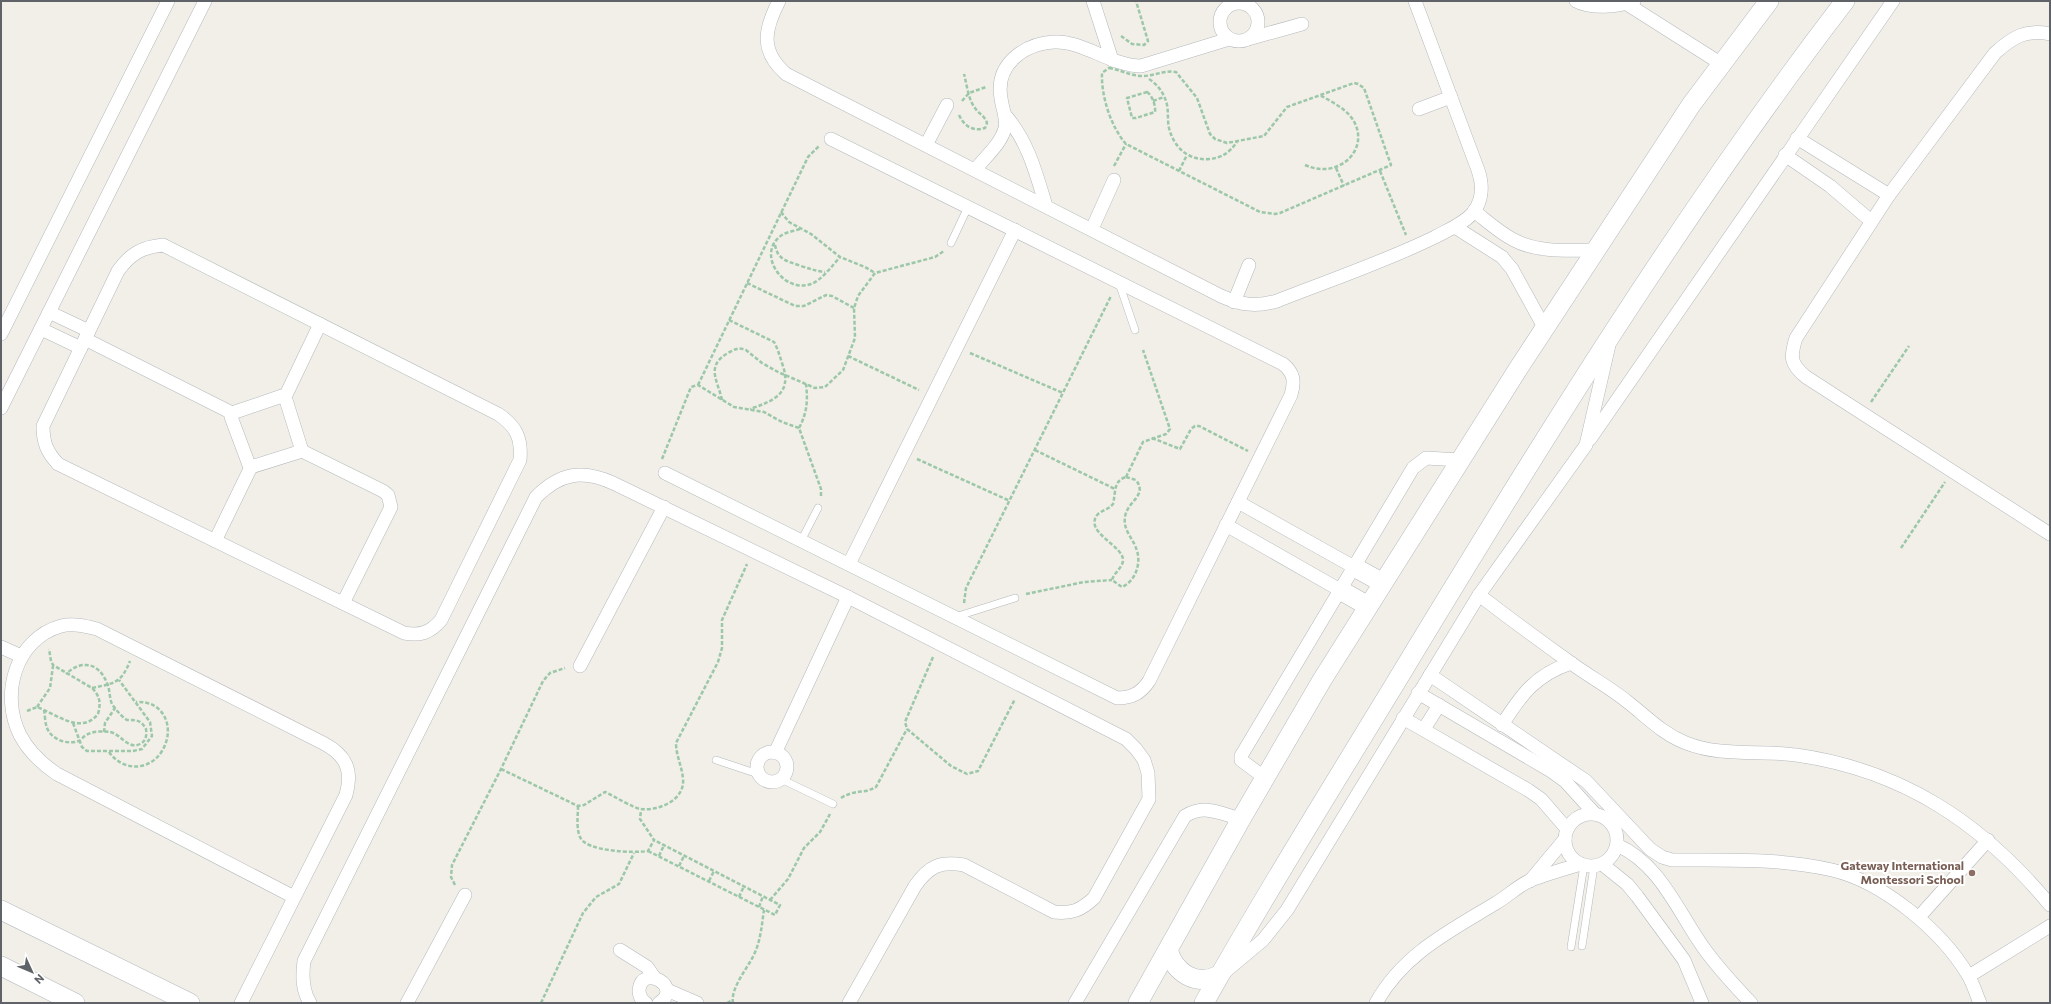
<svg xmlns="http://www.w3.org/2000/svg" width="2051" height="1004" font-family="Commissioner,sans-serif">
	<rect width="100%" height="100%" fill="#f1efe8"/>
	<g fill="none" stroke-linecap="round" stroke-linejoin="round">
		<defs>
			<g id="lane">
				<polyline points="951,243 968,207"/>
				<polyline points="1119,283 1135,330"/>
				<polyline points="801,541 818,508"/>
				<polyline points="955,617 1015,598"/>
				<polyline points="716,760 758,774"/>
				<polyline points="781,779 833,804"/>
				<polyline points="1582,946 1594,866"/>
				<polyline points="1571,947 1584,865"/>
			</g>
			<g id="street">
				<path d="M 779,1 C 764,30 760,51 786,74 L 1221,296 C 1241,305 1256,307 1277,301 C 1330,280 1384,262 1435,237 C 1448,230 1463,224 1473,213 C 1483,200 1483,184 1478,170 L 1415,1"/>
				<polyline points="1093,1 1112,60"/>
				<path d="M 1576,1 C 1591,9 1618,7 1634,1"/>
				<circle cx="1239" cy="22" r="19"/>
				<polyline points="1627,4 1720,63"/>
				<path d="M 2050,34 C 2025,29 2013,37 1995,53 L 1889,195 L 1796,338 C 1790,357 1790,364 1806,377 L 2050,534"/>
				<polyline points="1248,39 1302,24"/>
				<polyline points="1419,109 1451,97"/>
				<path d="M 1005,115 C 1028,141 1036,173 1046,206"/>
				<polyline points="1797,138 1889,195"/>
				<polyline points="926,145 947,105"/>
				<polyline points="1785,155 1830,186 1871,221"/>
				<path d="M 975,170 C 985,157 1001,144 1005,128 C 1007,117 1002,108 1001,98 C 995,65 1023,44 1054,42 C 1081,40 1112,66 1141,66 L 1229,39"/>
				<path d="M 1474,211 C 1487,221 1500,233 1514,240 C 1538,253 1569,250 1595,250"/>
				<polyline points="1455,227 1502,257 1512,269 1544,327"/>
				<polyline points="1092,229 1114,180"/>
				<path d="M 163,245 L 498,414 C 516,426 522,438 520,460 L 441,620 C 430,633 420,636 404,633 L 58,464 C 47,452 43,443 43,426 L 118,271 C 130,254 142,247 163,245 Z"/>
				<polyline points="1234,302 1249,265"/>
				<polyline points="49,312 89,331"/>
				<polyline points="41,329 81,348"/>
				<polyline points="1,334 168,1"/>
				<polyline points="85,339 232,413"/>
				<polygon points="282,396 286,400 302,451 251,467 249,465 231,417 232,413"/>
				<polyline points="285,397 320,324"/>
				<polyline points="1,408 205,1"/>
				<polyline points="1590,439 1893,1"/>
				<polyline points="302,451 383,491 388,495 391,507 343,603"/>
				<path d="M 665,473 L 1117,698 C 1132,698 1141,693 1149,681 L 1291,395 C 1295,381 1294,373 1283,364 L 831,139"/>
				<polyline points="1238,502 1354,567"/>
				<polyline points="1226,525 1340,590"/>
				<polyline points="215,541 251,467"/>
				<polyline points="849,564 1015,230"/>
				<path d="M 1479,595 C 1509,618 1540,641 1571,663 C 1590,677 1611,688 1629,703 C 1648,718 1663,734 1686,743 C 1721,757 1760,750 1796,755 C 1903,770 1982,823 2050,905"/>
				<polyline points="1,647 21,656"/>
				<polyline points="580,666 664,507"/>
				<path d="M 1430,675 L 1586,781 L 1650,849 L 1662,857 L 1672,860 C 1726,860 1780,858 1832,870 C 1883,882 1941,930 1968,975 C 1973,983 1976,994 1980,1003"/>
				<polyline points="1418,693 1551,771 1565,781 1595,814"/>
				<polyline points="1403,718 1528,790 1541,799 1567,829"/>
				<path d="M 1502,725 C 1521,695 1535,675 1571,663"/>
				<polyline points="1424,729 1439,705"/>
				<circle cx="772" cy="767" r="15"/>
				<polyline points="775,753 848,597"/>
				<polyline points="1265,778 1241,760 1241,756 1413,468 1426,458 1460,460"/>
				<circle cx="1591" cy="840" r="26"/>
				<path d="M 1617,845 C 1660,864 1677,910 1703,947 C 1717,967 1734,985 1751,1003"/>
				<polyline points="1602,864 1627,884 1637,896 1684,960 1702,1003"/>
				<polyline points="1530,881 1565,839"/>
				<polyline points="1919,917 1988,840"/>
				<polyline points="620,950 647,967 654,977"/>
				<polyline points="1226,971 1263,940 1287,910 1479,595 1586,445 1609,345"/>
				<polyline points="1969,976 2050,926"/>
				<polyline points="667,990 697,1003"/>
				<path d="M 241,1003 L 346,795 C 353,770 346,755 323,743 L 97,629 C 85,626 73,623 61,626 C 15,639 0,695 20,735 C 29,752 42,764 57,774 L 294,897"/>
				<path d="M 310,1003 C 302,990 302,976 304,961 L 536,497 C 560,473 582,469 613,483 L 848,597 L 1126,739 L 1136,749 L 1144,760 L 1148,773 L 1149,799 L 1094,898 C 1081,910 1072,914 1054,912 L 964,865 C 940,861 929,866 915,886 L 849,1003"/>
				<polyline points="407,1003 465,895"/>
				<path d="M 646,1003 C 641,1000 639,996 639,990 C 642,963 684,987 659,1003"/>
				<path d="M 1075,1003 L 1185,816 C 1205,804 1219,813 1241,819"/>
				<path d="M 1376,1003 C 1403,954 1450,931 1496,903 C 1508,896 1519,885 1531,880 C 1547,874 1564,869 1581,864"/>
			</g>
			<g id="secondary">
				<polyline points="1354,567 1383,583"/>
				<polyline points="1340,590 1368,606"/>
				<polyline points="1,910 190,1003"/>
				<path d="M 1168,950 C 1175,973 1196,987 1219,975"/>
				<polyline points="1,966 75,1003"/>
				<polyline points="1138,1003 1241,819 1322,680 1518,369 1691,105 1769,1"/>
				<path d="M 1204,1003 C 1271,883 1345,767 1416,649 C 1550,428 1687,207 1845,1"/>
			</g>
		</defs>
		<use href="#lane" stroke="#b5b8bc" stroke-width="8"/>
		<use href="#street" stroke="#b5b8bc" stroke-width="14"/>
		<use href="#secondary" stroke="#b6babf" stroke-width="20"/>
		<g stroke="#9cc7a9" stroke-width="2.5" stroke-dasharray="4 2" stroke-linecap="butt">
			<polyline points="1121,36 1132,44 1144,45 1148,41 1136,1"/>
			<path d="M 1109,68 C 1121,70 1131,76 1143,76 C 1154,76 1164,70 1176,72 L 1197,98 L 1210,134 L 1215,139 L 1227,143 L 1264,136 L 1287,107 L 1354,83 L 1358,84 L 1364,88 L 1391,165 L 1280,213 L 1275,214 L 1260,212 L 1126,144 C 1111,127 1101,96 1102,73 Z"/>
			<path d="M 1149,79 C 1157,84 1163,92 1166,101 C 1169,110 1167,119 1169,128 C 1174,148 1189,161 1209,159 C 1222,158 1230,152 1237,142"/>
			<path d="M 1147,92 C 1152,95 1156,106 1155,112 L 1136,118 L 1132,118 L 1127,98 Z"/>
			<polyline points="962,101 969,93 986,87"/>
			<polyline points="1153,101 1164,97"/>
			<path d="M 959,115 C 964,126 973,132 985,128 L 987,123 C 985,116 979,114 975,108 C 968,99 967,85 964,74"/>
			<path d="M 1305,165 C 1341,181 1373,146 1351,117 C 1343,107 1330,101 1320,95"/>
			<polyline points="1114,166 1126,144"/>
			<polyline points="1336,168 1344,186"/>
			<polyline points="1179,171 1187,155"/>
			<polyline points="1380,171 1406,235"/>
			<polyline points="781,212 789,222 811,234 840,257 865,267 875,273"/>
			<path d="M 800,229 C 794,231 787,232 782,235 C 755,253 783,294 811,284 C 822,280 832,266 840,257"/>
			<path d="M 775,245 C 778,261 788,261 801,266 C 810,269 816,271 825,272"/>
			<polyline points="747,283 795,306 804,306 826,295 832,296 854,308"/>
			<path d="M 729,320 L 774,342 C 778,349 780,357 783,366 C 792,394 773,401 750,409"/>
			<polyline points="970,353 1063,393"/>
			<polyline points="848,356 919,390"/>
			<polyline points="698,385 808,157 819,146"/>
			<path d="M 722,400 C 718,381 705,366 728,353 C 735,349 739,347 746,350 L 762,363 L 778,372 L 815,388 L 825,387 L 843,370 L 855,338 L 854,308 L 858,296 L 875,273 L 935,257 L 944,251"/>
			<polyline points="1871,402 1909,346"/>
			<path d="M 799,428 C 807,413 808,401 806,384"/>
			<polyline points="1152,438 1180,449 1191,429 1195,426 1199,426 1248,451"/>
			<polyline points="1035,450 1115,489"/>
			<polyline points="662,459 691,387 698,385 734,407 764,412 782,422 799,428 821,489 821,498"/>
			<polyline points="917,459 1010,501"/>
			<path d="M 1126,477 L 1136,480 C 1148,496 1127,501 1125,517 C 1123,530 1132,537 1136,548 C 1142,562 1136,581 1122,587 L 1112,580 C 1114,573 1122,568 1123,561 C 1125,546 1082,532 1098,514 C 1103,510 1109,509 1113,504 C 1116,492 1113,481 1126,477 Z"/>
			<polyline points="1126,477 1143,442 1166,434 1170,429 1143,350"/>
			<polyline points="1901,548 1945,482"/>
			<polyline points="1026,594 1084,582 1112,580"/>
			<polyline points="964,603 966,588 1111,296"/>
			<polyline points="933,657 905,722 907,729 951,766 967,774 978,771 1015,699"/>
			<path d="M 92,688 C 114,683 121,684 130,661"/>
			<polyline points="37,707 50,688 53,666"/>
			<path d="M 44,710 C 45,715 45,723 47,728 C 52,740 67,745 79,741 C 81,740 83,737 86,735 C 93,731 103,731 110,732 C 121,734 128,750 140,744 C 146,741 147,735 146,729 C 141,720 137,720 127,720 C 121,716 116,710 112,704 C 109,697 110,689 107,683 C 99,663 82,659 66,674"/>
			<path d="M 27,711 L 37,707 C 58,715 81,735 98,714 C 101,703 100,696 92,688 L 53,665 L 51,661 L 49,649"/>
			<polyline points="73,723 82,747 87,751 133,751 142,749 152,736 150,722 119,680"/>
			<polyline points="104,732 105,723 115,708"/>
			<path d="M 109,752 C 122,771 149,772 162,751 C 176,728 164,700 136,702"/>
			<path d="M 501,769 L 578,806 L 584,805 L 605,792 C 614,796 635,809 641,809 C 659,811 685,800 683,779 C 682,766 676,756 676,743 L 718,662 L 722,648 L 722,620 L 747,564"/>
			<path d="M 841,798 C 855,789 865,794 876,787 L 907,729"/>
			<path d="M 578,806 C 578,815 576,828 580,837 C 586,852 635,853 648,851 L 654,840 L 640,819 L 641,810"/>
			<polyline points="648,851 775,915 780,905 654,840"/>
			<polyline points="659,856 664,845"/>
			<polyline points="679,866 684,856"/>
			<polyline points="709,881 714,871"/>
			<polyline points="455,885 451,877 452,865 501,769 543,681 550,673 565,668"/>
			<polyline points="739,897 744,886"/>
			<polyline points="770,900 788,879 804,848 820,832 830,814"/>
			<polyline points="759,907 763,896"/>
			<polyline points="541,1003 583,913 596,897 619,884 634,853"/>
			<polyline points="727,1003 733,1000"/>
			<path d="M 733,1003 C 730,987 750,966 756,950 C 761,937 762,923 764,910"/>
		</g>
		<use href="#lane" stroke="#fff" stroke-width="7"/>
		<use href="#street" stroke="#fff" stroke-width="13"/>
		<use href="#secondary" stroke="#fff" stroke-width="19"/>
	</g>
	<circle fill="#8d6e63" stroke="#fff" stroke-width="1.5" cx="1972" cy="873" r="4"/>
	<g text-anchor="middle" stroke-width="4" stroke-linejoin="round" paint-order="stroke">
		<g font-size="12" font-weight="bold" fill="#785e54" stroke="#fff" text-anchor="end">
			<text x="1964" y="870">Gateway International<tspan x="1964" dy="14">Montessori School</tspan></text>
		</g>
	</g>
	<rect width="2051" height="1004" fill="none" stroke="#5f6368" stroke-width="4"/>
	<g transform="translate(32 972) rotate(134)" stroke="#ffffff" stroke-width="3" paint-order="stroke">
	<path d="M0-3L7 15L0 10L-7 15Z" fill="#5f6368"/>
	<text y="-6" font-size="11" font-weight="bold" text-anchor="middle" fill="#5f6368">N</text>
	</g>
</svg>
